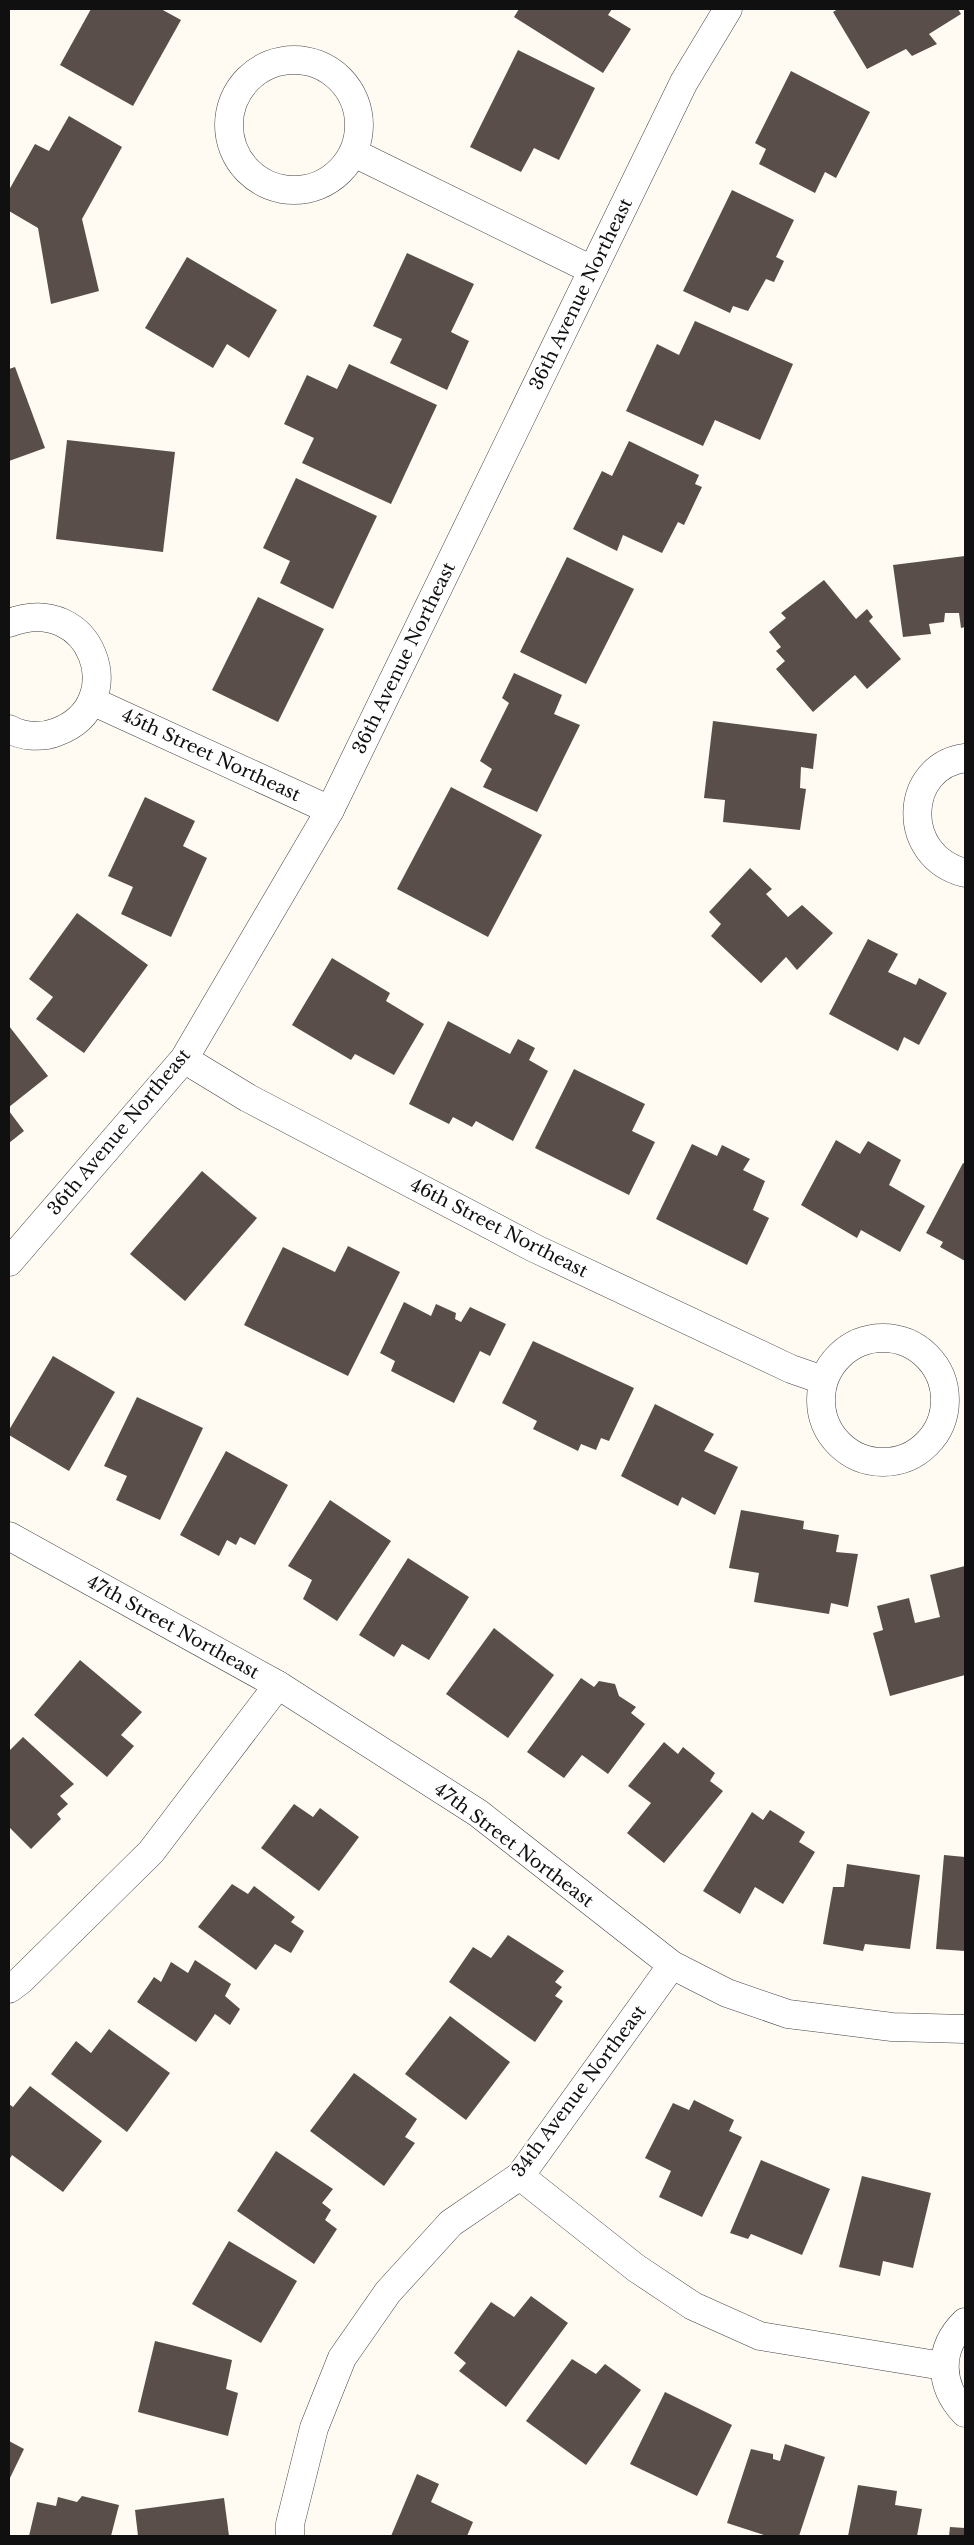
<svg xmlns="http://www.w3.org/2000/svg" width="974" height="2545" font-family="'Libre Baskerville',serif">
	<rect width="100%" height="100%" fill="#fffbf2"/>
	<g fill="#5a4e4b">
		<polygon points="91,9 161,9 181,20 133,106 60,65"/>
		<polygon points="519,9 612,9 608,15 631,29 603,73 514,17"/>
		<polygon points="838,9 958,9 961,14 929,34 937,44 912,56 906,49 867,69 833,12"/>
		<polygon points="518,50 595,88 559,160 534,148 521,172 470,147"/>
		<polygon points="791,71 870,112 836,178 825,172 815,193 759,164 766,149 755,143"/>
		<polygon points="69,116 122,147 82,219 99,291 51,304 38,228 9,211 9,190 35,144 49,151"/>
		<polygon points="732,190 794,220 776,257 784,261 774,282 766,279 748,311 733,306 730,313 683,291"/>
		<polygon points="407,253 474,284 451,332 469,341 447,390 390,363 402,339 373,326"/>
		<polygon points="187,257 277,310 249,358 227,344 213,368 145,328"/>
		<polygon points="695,321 793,364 760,440 715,420 703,446 626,411 657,344 679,355"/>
		<polygon points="349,364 437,405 391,504 302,463 314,438 284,424 307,375 337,389"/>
		<polygon points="15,367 45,448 9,461 9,369"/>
		<polygon points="67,440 175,452 163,552 56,539"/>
		<polygon points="629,441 699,475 695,484 702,487 684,525 678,522 662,553 623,535 617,551 573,529 602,471 612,476"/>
		<polygon points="296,478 377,516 333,609 280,583 290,561 263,548"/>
		<polygon points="965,556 965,627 961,628 959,613 945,613 944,622 929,624 931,634 903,637 893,565"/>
		<polygon points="567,557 634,589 586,684 520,652"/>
		<polygon points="824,580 856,619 867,609 873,617 869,621 901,659 867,689 855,675 813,712 776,669 785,661 776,651 781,647 769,632 786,618 781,613"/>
		<polygon points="258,597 324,629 278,722 212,690"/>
		<polygon points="514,673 562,695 554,714 580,725 537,812 483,787 492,769 480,761 509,703 502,698"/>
		<polygon points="713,721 817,734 813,769 801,767 800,788 806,789 800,830 723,822 725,800 704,798"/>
		<polygon points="451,787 542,835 488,937 397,889"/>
		<polygon points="145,797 195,821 183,846 207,858 171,937 121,914 133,887 108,876"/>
		<polygon points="750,868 772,889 766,894 788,917 802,905 833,933 797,970 786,957 761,983 711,936 721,924 709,912"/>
		<polygon points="77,913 148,965 84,1053 36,1019 53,997 29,979"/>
		<polygon points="868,939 898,954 888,972 916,985 919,978 947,993 919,1045 904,1037 898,1051 829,1014"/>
		<polygon points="332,958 390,993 386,1001 424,1024 394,1075 355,1054 351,1060 292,1025"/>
		<polygon points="448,1021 510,1054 518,1039 535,1048 529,1060 548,1071 513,1141 476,1121 472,1127 453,1117 449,1124 409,1104"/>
		<polygon points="9,1026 48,1076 9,1107"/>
		<polygon points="574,1069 645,1104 632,1131 655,1142 629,1195 535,1148"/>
		<polygon points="9,1111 24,1131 9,1143"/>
		<polygon points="836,1140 860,1154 868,1141 901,1160 889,1185 925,1206 900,1252 861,1230 857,1238 801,1205"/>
		<polygon points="692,1144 717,1156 722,1145 750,1159 743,1170 765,1181 753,1210 769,1218 747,1265 656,1219"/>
		<polygon points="963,1163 965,1164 965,1261 940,1247 943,1242 926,1233"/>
		<polygon points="202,1171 257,1218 185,1301 130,1254"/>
		<polygon points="348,1246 400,1272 348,1376 244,1325 283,1247 335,1272"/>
		<polygon points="404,1302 431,1316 436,1304 456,1313 455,1319 461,1322 470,1307 506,1324 490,1356 480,1351 454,1403 391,1371 395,1361 380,1353"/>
		<polygon points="533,1341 634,1388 609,1441 601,1438 596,1450 581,1444 578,1451 533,1429 537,1421 502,1403"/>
		<polygon points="53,1356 115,1392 69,1471 9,1435 9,1430"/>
		<polygon points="137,1397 203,1428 160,1520 116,1500 127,1476 104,1466"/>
		<polygon points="655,1404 714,1434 704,1451 738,1467 715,1515 682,1497 678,1506 621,1476"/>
		<polygon points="226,1451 288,1485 255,1545 240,1537 236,1545 227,1540 219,1556 180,1535"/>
		<polygon points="330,1500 391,1541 337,1621 303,1599 312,1580 288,1566"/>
		<polygon points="741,1510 804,1521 803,1529 839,1535 836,1552 858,1554 848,1607 831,1603 829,1614 754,1602 759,1573 729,1568"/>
		<polygon points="408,1558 469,1597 429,1660 402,1644 394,1657 359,1635"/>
		<polygon points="965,1566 965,1675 890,1696 873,1633 883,1630 877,1606 909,1598 915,1623 940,1617 930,1575"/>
		<polygon points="494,1628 554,1675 508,1738 446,1694"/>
		<polygon points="80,1660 142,1712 121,1735 134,1746 107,1777 34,1715"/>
		<polygon points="581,1678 594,1687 599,1681 615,1684 619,1696 636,1707 631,1713 645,1724 608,1774 582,1755 564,1778 527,1752"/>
		<polygon points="23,1737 74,1784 60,1796 68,1804 57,1814 61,1819 31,1849 9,1827 9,1751"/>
		<polygon points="664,1742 678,1754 683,1747 715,1773 710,1781 723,1791 664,1863 627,1833 651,1803 628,1786"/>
		<polygon points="294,1804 313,1817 320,1808 359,1837 319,1891 261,1848"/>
		<polygon points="770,1810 805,1832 799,1842 815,1852 783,1904 755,1887 740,1914 703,1891 752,1812 763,1820"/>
		<polygon points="944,1855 965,1857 965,1951 936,1949"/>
		<polygon points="847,1864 920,1875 910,1949 865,1944 863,1951 823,1944 833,1887 844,1887"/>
		<polygon points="232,1884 248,1894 254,1886 295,1917 291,1922 304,1931 291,1953 275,1944 256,1970 198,1927"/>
		<polygon points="508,1935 564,1971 555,1982 562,1987 555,1996 563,2001 535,2042 449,1982 473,1947 491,1958"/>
		<polygon points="195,1960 231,1984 225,1996 240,2009 230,2025 215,2014 196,2042 137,2002 154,1977 161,1982 171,1962 188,1973"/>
		<polygon points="450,2016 510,2062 466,2120 405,2074"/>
		<polygon points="109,2029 170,2073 127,2132 51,2074 76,2041 91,2053"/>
		<polygon points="354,2073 417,2119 405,2137 415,2143 384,2186 310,2131"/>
		<polygon points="30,2086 102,2141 63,2192 12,2155 9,2160 9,2104 13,2107"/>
		<polygon points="694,2100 734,2120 729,2131 742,2137 702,2217 659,2197 671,2171 645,2158 673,2103 689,2110"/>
		<polygon points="276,2151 333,2189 322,2203 331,2210 325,2220 337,2229 314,2264 237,2211"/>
		<polygon points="761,2160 830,2189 802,2255 751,2234 748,2239 730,2233"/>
		<polygon points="862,2176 931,2193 913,2268 883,2261 880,2276 839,2267"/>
		<polygon points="229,2241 297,2281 261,2343 192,2304"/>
		<polygon points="531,2296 568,2323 506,2407 459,2371 466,2363 454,2353 491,2302 514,2317"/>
		<polygon points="155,2341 232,2360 226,2389 238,2393 228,2436 138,2412"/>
		<polygon points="572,2359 596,2374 605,2364 641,2390 586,2465 526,2421"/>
		<polygon points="665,2392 732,2425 697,2496 630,2464"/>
		<polygon points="9,2441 24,2449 9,2480"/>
		<polygon points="785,2444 825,2457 799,2536 767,2536 727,2523 751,2449 773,2454 773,2459 780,2461"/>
		<polygon points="417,2474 439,2484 431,2502 473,2522 467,2536 391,2536"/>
		<polygon points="858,2485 897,2491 895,2505 922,2509 917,2536 848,2536"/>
		<polygon points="82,2496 119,2505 111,2536 29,2536 37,2502 56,2506 58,2497 77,2502"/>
		<polygon points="224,2498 229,2536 138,2536 135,2510"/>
		<polygon points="950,2527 965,2528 965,2536 949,2536"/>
	</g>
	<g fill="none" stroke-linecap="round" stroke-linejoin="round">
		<defs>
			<g id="minor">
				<circle cx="294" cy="125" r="65"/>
				<polyline points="354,153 592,270"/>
				<path d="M 9,623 C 92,591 132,704 57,732 C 42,738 23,737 9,729"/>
				<polyline points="92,701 330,810"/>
				<path d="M 965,758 C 904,766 899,856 965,873"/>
				<polyline points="184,1059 248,1098 534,1248 791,1369 823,1380"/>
				<polyline points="9,1262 184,1059 330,810 684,82 728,9"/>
				<circle cx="883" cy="1400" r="62"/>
				<polyline points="9,1536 278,1685 478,1813 672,1965 727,1993 788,2014 892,2027 965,2029"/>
				<polyline points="9,1989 21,1980 151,1852 278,1685"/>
				<polyline points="520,2176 636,2268 693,2306 760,2336 943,2366"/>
				<path d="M 965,2322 C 937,2349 939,2386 965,2413"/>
				<polyline points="290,2536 290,2524 314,2428 342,2358 388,2292 451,2223 520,2176 672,1965"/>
			</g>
		</defs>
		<use href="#minor" stroke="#434343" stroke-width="29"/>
		<use href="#minor" stroke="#fff" stroke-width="28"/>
	</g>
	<g text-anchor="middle" stroke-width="5" stroke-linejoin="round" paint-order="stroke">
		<g font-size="18" fill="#101010" stroke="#fff">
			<text transform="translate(581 294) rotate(-64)" y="6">36th Avenue Northeast</text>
			<text transform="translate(404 658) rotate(-64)" y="6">36th Avenue Northeast</text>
			<text transform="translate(211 755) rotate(25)" y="6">45th Street Northeast</text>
			<text transform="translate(119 1132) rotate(-50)" y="6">36th Avenue Northeast</text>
			<text transform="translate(499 1228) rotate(27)" y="6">46th Street Northeast</text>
			<text transform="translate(173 1627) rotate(29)" y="6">47th Street Northeast</text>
			<text transform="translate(514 1845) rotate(37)" y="6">47th Street Northeast</text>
			<text transform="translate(579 2091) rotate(-53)" y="6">34th Avenue Northeast</text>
		</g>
	</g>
	<rect width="974" height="2545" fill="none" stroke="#101010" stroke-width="20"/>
</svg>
